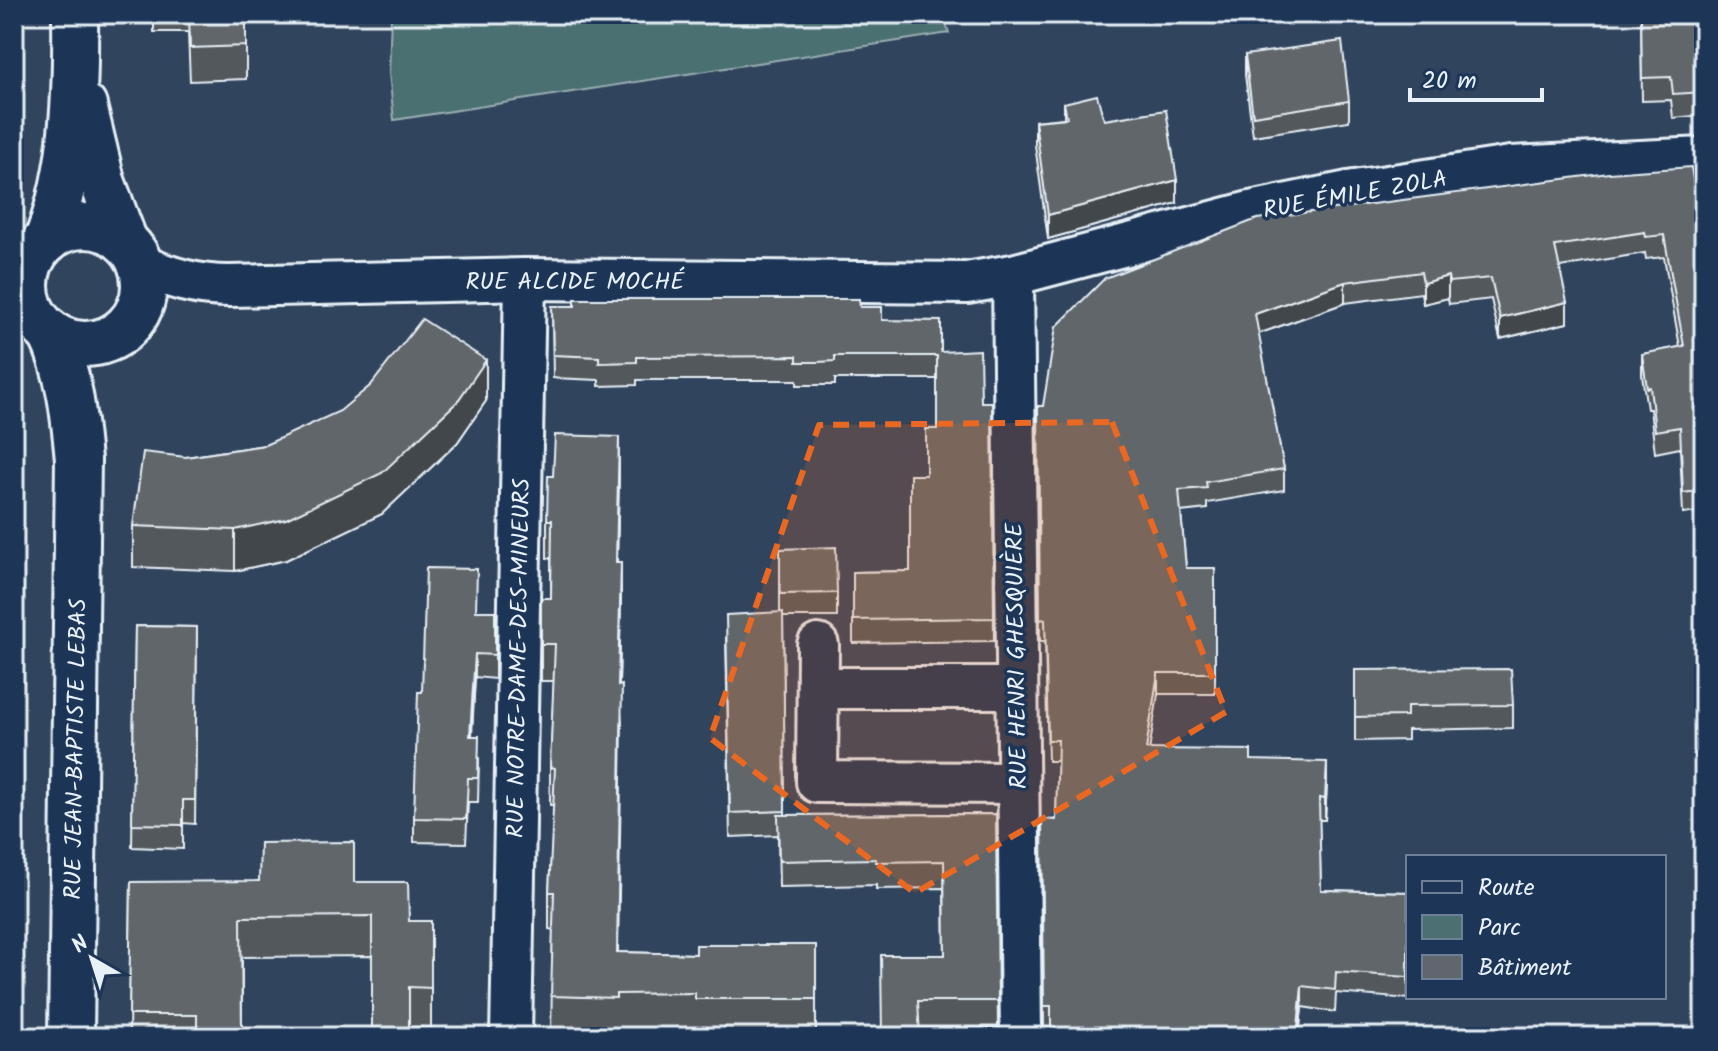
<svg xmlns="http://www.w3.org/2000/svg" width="1718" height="1051" font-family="Kalam,sans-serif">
	<rect width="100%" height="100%" fill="#31445d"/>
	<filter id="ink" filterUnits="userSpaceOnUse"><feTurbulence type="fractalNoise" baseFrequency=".0125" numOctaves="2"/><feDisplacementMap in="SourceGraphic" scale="16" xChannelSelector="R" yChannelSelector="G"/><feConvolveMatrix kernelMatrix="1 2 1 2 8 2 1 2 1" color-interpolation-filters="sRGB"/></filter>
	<g filter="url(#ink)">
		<polygon fill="#4c6f71" stroke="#9ab0b4" stroke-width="2" points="391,14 943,14 949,33 394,120 389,73"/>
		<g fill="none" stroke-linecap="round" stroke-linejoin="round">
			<defs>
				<g id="minor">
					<path d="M 140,265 C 170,278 197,286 229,286 L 525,279 L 967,283 L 1013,275 L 1250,212 L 1348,192 L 1511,167 L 1704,158"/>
					<polyline points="1013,275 1021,1037"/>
					<polyline points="818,645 817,782 1018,783"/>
					<polyline points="818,688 1016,688"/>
					<polyline points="511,1037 525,279"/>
				</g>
				<g id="tertiary">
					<polyline points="84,106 102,181 125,242"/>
					<circle cx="85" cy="285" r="59"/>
					<path d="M 47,240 C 74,169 76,89 75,14"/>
					<path d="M 50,332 C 70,372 74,417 78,460 L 71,1037"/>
				</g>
			</defs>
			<use href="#minor" stroke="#e8f1f8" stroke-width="46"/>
			<use href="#tertiary" stroke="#e8f1f8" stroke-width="50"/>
			<use href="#minor" stroke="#1d3557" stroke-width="40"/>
			<use href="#tertiary" stroke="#1d3557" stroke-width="44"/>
		</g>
		<g fill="#53585c" stroke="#e8f1f8" stroke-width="2">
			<polygon points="154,14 246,14 246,79 190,81 188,32 154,32"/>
			<polygon points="1641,14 1704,14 1704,115 1673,118 1671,100 1642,101"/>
			<polygon points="1245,55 1349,101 1349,121 1253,136 1245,75"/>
			<polygon points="1064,103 1104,120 1177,203 1048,239 1035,145 1035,121 1064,118"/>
			<polygon points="1704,225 1704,511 1683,514 1680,448 1655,453 1650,409 1647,409 1642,375 1642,354 1680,347 1664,257 1646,259 1645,253 1560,267 1567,323 1500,339 1491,299 1449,304 1448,298 1423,304 1421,293 1345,303 1258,334 1284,469 1284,490 1207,503 1207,509 1181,512 1186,568 1215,568 1215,694 1158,694 1149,749 1251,760 1327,783 1325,820 1319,820 1321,890 1408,892 1408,997 1410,997 1410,999 1336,993 1335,1012 1302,1007 1299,1037 1051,1037 1051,1028 1044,1028 1042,819 1056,820 1058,761 1048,761 1045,641 1040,641 1038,406 1043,406 1105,278"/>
			<polygon points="552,306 860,307 941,352 981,402 992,402 994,641 853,643 853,572 910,571 926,475 937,429 937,379 835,379 835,385 797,385 797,380 637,380 637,385 599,386 599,380 553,378"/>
			<polygon points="486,401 457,443 382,514 286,560 235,571 133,567 133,526 186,457 265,445"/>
			<polygon points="619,474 617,562 621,599 619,685 622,723 618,952 696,954 816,945 816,1036 695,1036 695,1030 616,1031 616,1035 551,1034 553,930 549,929 549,892 554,805 550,805 550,767 554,681 541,681 541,598 551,598 551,558 547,558 547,520"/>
			<polygon points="780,549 837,593 837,617 783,617 785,815 996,814 998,1028 920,1028 882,1037 945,955 944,888 876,889 876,885 779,887 778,835 730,837 726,638 780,612"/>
			<polygon points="477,611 495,611 495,679 475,677 472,736 479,759 478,802 468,802 466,843 414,842 414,818 422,692"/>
			<polygon points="135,626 197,627 195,824 183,823 183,849 132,847"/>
			<polygon points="1355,670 1513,705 1513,728 1407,730 1407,740 1355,741"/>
			<polygon points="131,882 354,882 409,921 431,921 431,1028 409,1027 372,956 242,957 242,1037 129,1037"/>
		</g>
		<g fill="#43474b" stroke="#e8f1f8" stroke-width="2">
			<polygon points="1177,180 1177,203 1048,239 1048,215"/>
			<polygon points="1448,276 1448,298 1423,304 1423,283"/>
			<polygon points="1345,282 1345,303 1255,335 1255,314"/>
			<polygon points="1567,302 1567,323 1500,339 1500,318"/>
			<polygon points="486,360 486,401 457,443 382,514 286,560 235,571 235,530"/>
			<polygon points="619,437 619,474 616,599 616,562"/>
			<polygon points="621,562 621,599 618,723 618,686"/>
			<polygon points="475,654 475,677 470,759 470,736"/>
			<polygon points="1158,673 1158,694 1146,770 1146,749"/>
			<polygon points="1327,762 1327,783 1325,820 1325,799"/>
			<polygon points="1302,986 1302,1007 1299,1037 1297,1037"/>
		</g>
		<g fill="#60666b" stroke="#e8f1f8" stroke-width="2">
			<polygon points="189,14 246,14 246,46 190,48"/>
			<polygon points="1641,14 1704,14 1704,92 1673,94 1671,77 1642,78"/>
			<polygon points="1342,41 1349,101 1253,116 1245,55"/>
			<polygon points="1097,95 1104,120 1166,110 1177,180 1048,215 1035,121 1067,118 1064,103"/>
			<polygon points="1691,167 1701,226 1704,225 1704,490 1683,493 1680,427 1655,431 1650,387 1647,388 1642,354 1684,346 1664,235 1646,237 1645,232 1555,246 1567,302 1500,318 1491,278 1449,282 1448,276 1423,283 1421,272 1345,282 1255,314 1284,469 1206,482 1207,488 1179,490 1186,568 1215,568 1215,673 1158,673 1146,749 1251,750 1251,760 1327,762 1325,799 1319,798 1321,890 1408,892 1408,977 1336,972 1335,990 1302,986 1297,1037 1051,1037 1051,1006 1044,1006 1042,819 1056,820 1058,740 1048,740 1045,619 1040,620 1038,406 1043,406 1056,327 1105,278 1257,219 1609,173"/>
			<polygon points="575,299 859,299 860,307 882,307 882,320 941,321 941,352 980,350 981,402 992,402 994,618 853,620 853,572 910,571 910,475 926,475 926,429 937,429 937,356 835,356 835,361 817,362 797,362 797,356 637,357 637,362 599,363 599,357 553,355 552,306 575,306"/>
			<polygon points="422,319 486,360 457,402 382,473 286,519 235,530 133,526 143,452 186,457 265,445 340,411 371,385"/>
			<polygon points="555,435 619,437 616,562 621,562 618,686 622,685 617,952 696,954 696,945 816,945 816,999 695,999 695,993 616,994 616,998 551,996 554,892 549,892 555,768 550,767 555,644 541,644 541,598 551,598 552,520 547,520 548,476 553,476"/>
			<polygon points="836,547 837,593 780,594 780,549"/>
			<polygon points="426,568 477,569 476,611 495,611 495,655 475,654 470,736 479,736 478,778 468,778 466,819 414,818 418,692 422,692"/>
			<polygon points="783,612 785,811 730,813 726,615"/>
			<polygon points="135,626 197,627 195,800 183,800 183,825 132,824"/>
			<polygon points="1511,669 1513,705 1407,706 1407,716 1355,717 1355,670"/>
			<polygon points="996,814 998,1001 918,1001 920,1037 882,1037 881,955 945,955 944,861 876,862 876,859 779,861 778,815"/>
			<polygon points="354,842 354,882 408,882 409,921 431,921 431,988 409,987 409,1037 372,1037 372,916 241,917 242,1037 197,1037 197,1015 129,1015 131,882 259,881 260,843"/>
		</g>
	</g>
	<path fill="#e86824" fill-opacity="0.2" stroke="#e86824" stroke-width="6" stroke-dasharray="16 10" stroke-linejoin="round" d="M 1112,422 L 1226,712 L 915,893 L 710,738 L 819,425 Z"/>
	<g text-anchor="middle" stroke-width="7" stroke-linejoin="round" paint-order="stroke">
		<g font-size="24" fill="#e8f1f8" stroke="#1d3557">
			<text transform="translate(1355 194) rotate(-10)" y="8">RUE ÉMILE ZOLA</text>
			<text x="575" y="289">RUE ALCIDE MOCHÉ</text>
			<text transform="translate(1016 656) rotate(-91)" y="8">RUE HENRI GHESQUIÈRE</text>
			<text transform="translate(518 658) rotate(-89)" y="8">RUE NOTRE-DAME-DES-MINEURS</text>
			<text transform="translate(75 749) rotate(-89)" y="8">RUE JEAN-BAPTISTE LEBAS</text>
		</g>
	</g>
	<rect width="1718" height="1051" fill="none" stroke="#1d3557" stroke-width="48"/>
	<rect x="24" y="24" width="1670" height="1003" fill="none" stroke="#e8f1f8" stroke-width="3" filter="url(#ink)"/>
	<rect x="1406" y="855" width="260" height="144" fill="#1d3557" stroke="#6e8097" stroke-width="2"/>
	<rect x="1422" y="881" width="40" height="12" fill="#1d3557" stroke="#6e8097" stroke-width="2"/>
	<text x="1478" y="895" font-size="24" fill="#e8f1f8">Route</text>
	<rect x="1422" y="915" width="40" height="24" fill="#4c6f71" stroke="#6e8097" stroke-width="2"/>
	<text x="1478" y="935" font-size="24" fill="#e8f1f8">Parc</text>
	<rect x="1422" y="955" width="40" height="24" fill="#60666b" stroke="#6e8097" stroke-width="2"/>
	<text x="1478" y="975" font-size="24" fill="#e8f1f8">Bâtiment</text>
	<g transform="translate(92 959) rotate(321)" stroke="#1d3557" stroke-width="6" paint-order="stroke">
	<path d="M0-6L14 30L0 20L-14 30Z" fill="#e8f1f8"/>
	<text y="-12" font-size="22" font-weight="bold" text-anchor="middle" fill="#e8f1f8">N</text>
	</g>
	<path d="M1410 88v12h132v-12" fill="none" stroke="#e8f1f8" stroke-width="4"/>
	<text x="1422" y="88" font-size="24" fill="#e8f1f8" stroke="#1d3557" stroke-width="6" paint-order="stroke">20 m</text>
</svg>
